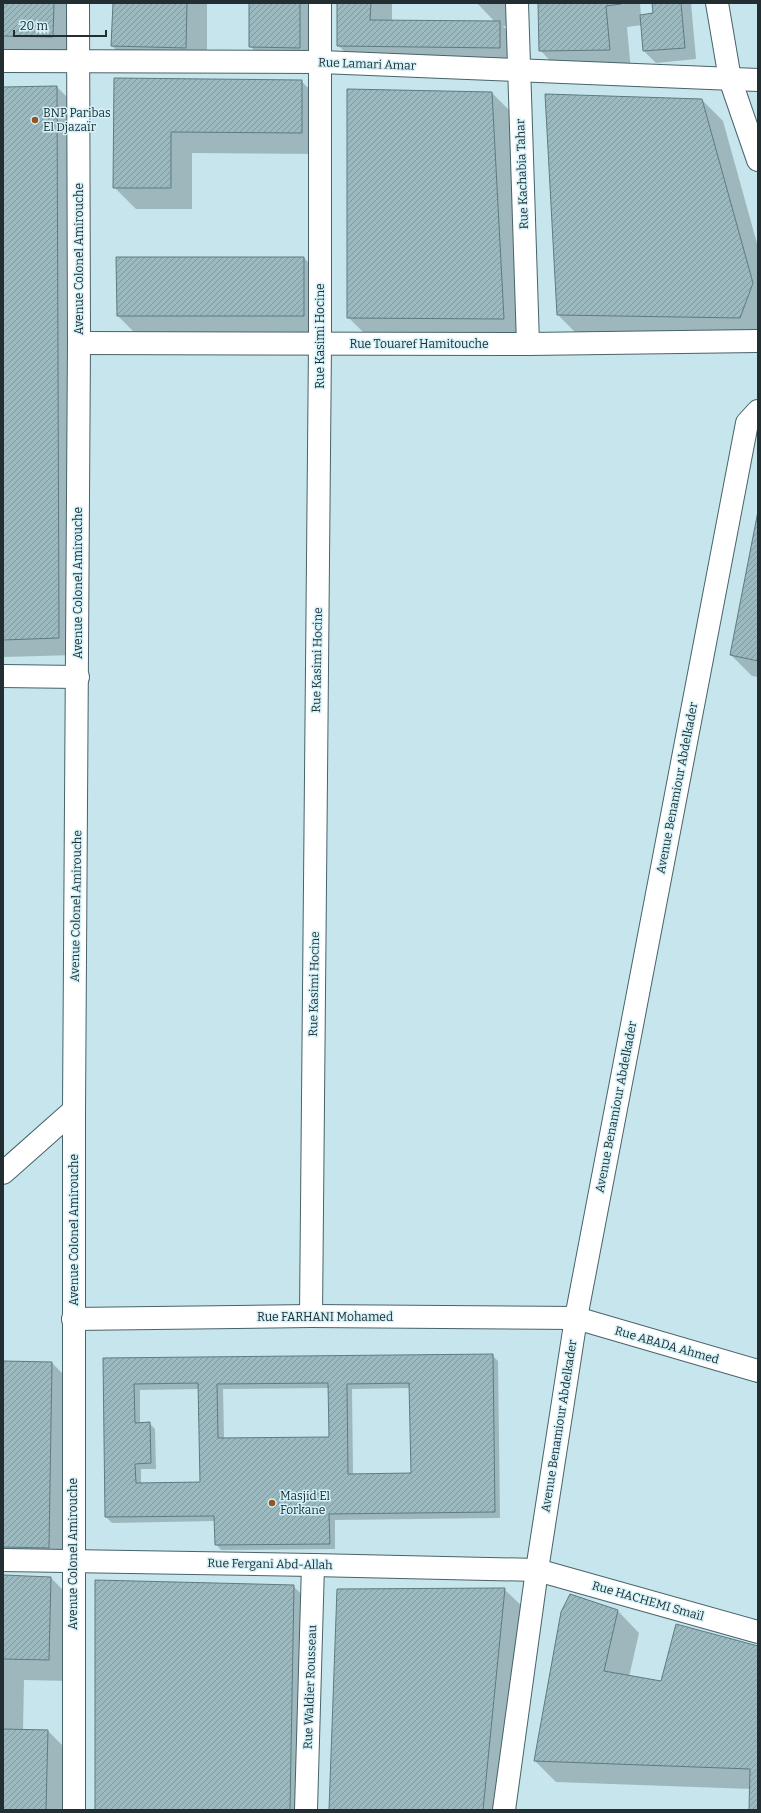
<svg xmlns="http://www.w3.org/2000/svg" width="761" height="1813" font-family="Bitter,serif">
	<defs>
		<pattern id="building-hatch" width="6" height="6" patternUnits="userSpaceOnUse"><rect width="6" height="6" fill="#9cb9c0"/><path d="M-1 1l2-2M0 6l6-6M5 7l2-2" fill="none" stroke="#7f979d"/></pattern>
	</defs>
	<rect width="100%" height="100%" fill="#c6e5ec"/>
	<g fill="#0003" fill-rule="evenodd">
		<polygon points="3,3 71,3 70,54 3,53"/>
		<polygon points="114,3 207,3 207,69 134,67 112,46"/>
		<polygon points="250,3 317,3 317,64 267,64 250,46"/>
		<polygon points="338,3 392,3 392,21 495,22 477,3 519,3 520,26 503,26 521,43 521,68 359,67 338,45"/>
		<polygon points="539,3 640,3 641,16 654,14 653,3 691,3 696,59 656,63 644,51 642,25 627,27 631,71 561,72 540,50"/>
		<polygon points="115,79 301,81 323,102 323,154 192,153 192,209 136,209 114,187"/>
		<polygon points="57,87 74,104 76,655 3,657 3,88"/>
		<polygon points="492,93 513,114 525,340 370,339 348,317"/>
		<polygon points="702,100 723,121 758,247 758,338 579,336 558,315"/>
		<polygon points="304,258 321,275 321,333 135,333 118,316"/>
		<polygon points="758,516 758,677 752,676 731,655"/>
		<path d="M 492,1355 L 498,1361 L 500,1518 L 335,1520 L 335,1549 L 221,1550 L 216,1544 L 215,1521 L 112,1523 L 106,1517 L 104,1359 ZM 329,1388 L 330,1438 L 224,1439 L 223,1389 ZM 411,1388 L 412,1474 L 353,1475 L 352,1389 ZM 199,1389 L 201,1483 L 141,1484 L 141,1469 L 156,1469 L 155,1429 L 149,1423 L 140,1424 L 140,1390 Z"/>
		<polygon points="3,1362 52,1363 73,1384 70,1569 3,1567"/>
		<polygon points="3,1576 51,1578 72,1599 70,1681 24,1680 23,1730 48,1731 69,1752 68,1810 3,1810"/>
		<polygon points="293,1586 315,1607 311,1810 96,1810"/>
		<polygon points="504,1589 526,1610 506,1810 330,1810"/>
		<polygon points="571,1595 618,1611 639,1633 629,1677 662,1682 758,1647 758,1810 750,1810 751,1789 556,1782 535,1761"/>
	</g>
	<g fill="url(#building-hatch)" stroke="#5f7b82" fill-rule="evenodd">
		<polygon points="3,3 54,3 53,37 3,36"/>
		<polygon points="113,3 187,3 186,48 111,46"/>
		<polygon points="249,3 300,3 300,48 249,47"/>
		<polygon points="337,3 371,3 370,20 500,21 500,48 337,46"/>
		<polygon points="538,3 621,3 621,4 606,6 610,50 539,51"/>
		<polygon points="652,3 681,3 685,48 643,51 640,15 653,13"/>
		<polygon points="114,78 302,80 302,133 171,132 171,188 113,188"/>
		<polygon points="57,86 59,638 3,640 3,87"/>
		<polygon points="347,89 492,92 504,319 347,318"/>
		<polygon points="545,94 702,99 753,283 740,318 557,315"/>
		<polygon points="116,257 304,257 304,316 117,316"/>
		<polygon points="758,511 758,661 730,655"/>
		<path d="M 493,1354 L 495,1512 L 329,1514 L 330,1544 L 215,1545 L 214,1516 L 105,1517 L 103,1358 ZM 198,1383 L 200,1482 L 136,1483 L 135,1464 L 151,1463 L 150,1422 L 135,1423 L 134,1384 ZM 328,1383 L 329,1437 L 218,1438 L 217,1384 ZM 409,1383 L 411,1473 L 348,1474 L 347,1384 Z"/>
		<polygon points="3,1361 52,1362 49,1548 3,1547"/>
		<polygon points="3,1575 51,1577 49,1660 3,1659 3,1666"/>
		<polygon points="95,1580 294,1585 290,1810 95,1810"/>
		<polygon points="505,1588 483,1810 329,1810 337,1589"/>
		<polygon points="570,1594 618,1610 604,1671 661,1681 676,1624 758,1646 758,1810 749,1810 750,1769 534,1761 561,1612"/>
		<polygon points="3,1729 48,1730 46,1810 3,1810"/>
	</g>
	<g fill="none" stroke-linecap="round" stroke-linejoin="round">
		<defs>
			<g id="minor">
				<polyline points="517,3 528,344"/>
				<polyline points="3,61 321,62 758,80"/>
				<polyline points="79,343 528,344 758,341"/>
				<polyline points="3,676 78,677"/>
				<polyline points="311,1316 320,344 320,3"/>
				<polyline points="73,1319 311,1316 576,1318 758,1371"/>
				<polyline points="3,1560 313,1565 537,1570 758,1632"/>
				<polyline points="306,1810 313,1565"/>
			</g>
			<g id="secondary">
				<polyline points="717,3 730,79 758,160"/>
				<polyline points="3,1173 74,1110"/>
				<polyline points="74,1810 74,1110 79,343 78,3"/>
				<polyline points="504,1810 537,1570 576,1318 747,423 758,411"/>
			</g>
		</defs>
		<use href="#minor" stroke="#48636a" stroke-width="24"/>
		<use href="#secondary" stroke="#48636a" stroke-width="24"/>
		<use href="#minor" stroke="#fff" stroke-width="22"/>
		<use href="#secondary" stroke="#fff" stroke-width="22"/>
	</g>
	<g fill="#975422" stroke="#d3f2f9" stroke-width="1.5">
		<circle cx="35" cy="120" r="4"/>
		<circle cx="272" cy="1503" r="4"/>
	</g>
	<g text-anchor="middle" stroke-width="3" stroke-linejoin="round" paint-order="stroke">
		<g font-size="12" fill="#222e31" stroke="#d3f2f9">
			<text transform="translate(367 64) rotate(2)" y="4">Rue Lamari Amar</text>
			<text transform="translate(522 174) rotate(-92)" y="4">Rue Kachabia Tahar</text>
			<text transform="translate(79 259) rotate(-90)" y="4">Avenue Colonel Amirouche</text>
			<text transform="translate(320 336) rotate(-90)" y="4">Rue Kasimi Hocine</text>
			<text x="419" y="348">Rue Touaref Hamitouche</text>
			<text transform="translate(78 583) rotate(-90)" y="4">Avenue Colonel Amirouche</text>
			<text transform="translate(317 660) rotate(-89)" y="4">Rue Kasimi Hocine</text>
			<text transform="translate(677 788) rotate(-79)" y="4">Avenue Benamiour Abdelkader</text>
			<text transform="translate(76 906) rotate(-89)" y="4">Avenue Colonel Amirouche</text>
			<text transform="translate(314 984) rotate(-89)" y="4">Rue Kasimi Hocine</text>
			<text transform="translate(616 1107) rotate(-79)" y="4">Avenue Benamiour Abdelkader</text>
			<text transform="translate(74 1230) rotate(-90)" y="4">Avenue Colonel Amirouche</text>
			<text x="325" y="1321">Rue FARHANI Mohamed</text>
			<text transform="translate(667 1345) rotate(16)" y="4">Rue ABADA Ahmed</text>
			<text transform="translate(559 1426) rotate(-81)" y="4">Avenue Benamiour Abdelkader</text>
			<text transform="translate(73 1554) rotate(-90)" y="4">Avenue Colonel Amirouche</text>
			<text transform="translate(270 1564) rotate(1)" y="4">Rue Fergani Abd-Allah</text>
			<text transform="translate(648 1601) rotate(16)" y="4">Rue HACHEMI Smaïl</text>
			<text transform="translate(310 1687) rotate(-88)" y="4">Rue Waldier Rousseau</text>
		</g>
		<g font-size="12" fill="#222e31" stroke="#d3f2f9" text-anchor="start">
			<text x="43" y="117">BNP Paribas<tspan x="43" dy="14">El Djazaïr</tspan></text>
			<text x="280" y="1500">Masjid El<tspan x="280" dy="14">Forkane</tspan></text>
		</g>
	</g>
	<rect width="761" height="1813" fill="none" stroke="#222e31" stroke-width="8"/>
	<path d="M14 30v6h92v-6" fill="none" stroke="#222e31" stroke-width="2"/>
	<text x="20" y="30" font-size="12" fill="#222e31" stroke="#d3f2f9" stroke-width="3" paint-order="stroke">20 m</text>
</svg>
